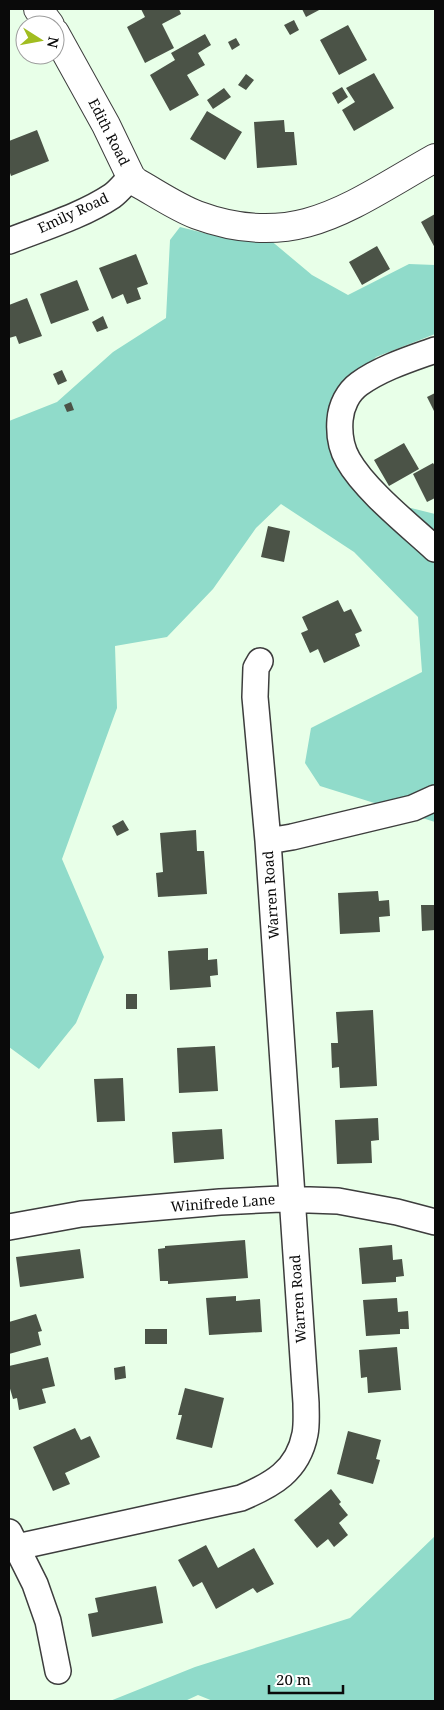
<svg xmlns="http://www.w3.org/2000/svg" width="444" height="1710" viewBox="0 0 444 1710" font-family="'Noto Serif',serif">
<style>
.forest{fill:#90dbca}
.building{fill:#4b5347}
.lines{fill:none;stroke-linecap:round;stroke-linejoin:round}
.minor-casing{stroke:#3d3d3d;stroke-width:28}
.tertiary-casing{stroke:#3d3d3d;stroke-width:30}
.minor{stroke:#fff;stroke-width:25}
.tertiary{stroke:#fff;stroke-width:28}
.labels{text-anchor:middle;stroke-width:5;stroke-linejoin:round;paint-order:stroke}
.street-label{font-size:14px;fill:#0a0a0a;stroke:#fff}
</style>
<rect width="100%" height="100%" fill="#e8ffe8"/>
<path class="forest" d="M180,227L212,235L269,239L312,275L348,295L409,264L435,265V334L376,357L344,391L334,433L386,510L411,508L435,514V822L320,786L305,763L311,728L422,672L418,617L354,552L281,504L256,528L213,589L167,637L115,646L117,708L62,859L104,957L76,1023L39,1069L9,1047V421L57,402L113,352L166,318L170,240Z
M435,1536V1701H213L198,1695L185,1701H110L195,1667L350,1618Z"/>
<path class="building" d="M141,9H179L181,14L162,24L174,48L145,63L127,27L145,17Z
M302,9H321L306,17Z
M294,20L299,30L290,35L284,25Z
M348,25L367,60L339,75L320,40Z
M205,34L211,45L198,53L205,65L187,75L199,95L170,111L150,75L175,60L171,53Z
M236,38L240,45L232,50L228,42Z
M374,73L394,108L354,131L342,110L355,102L346,88Z
M246,74L254,80L246,90L238,85Z
M342,87L348,97L338,104L332,93Z
M224,88L231,97L213,109L207,100Z
M207,111L242,132L225,160L190,139Z
M284,120L285,132H294L297,165L257,168L254,122Z
M37,130L49,161L11,176L9,170V141Z
M435,214V248L421,222Z
M377,246L390,269L362,285L349,262Z
M136,254L148,284L137,288L141,299L127,304L123,294L112,299L99,268Z
M77,280L89,310L51,324L40,294Z
M27,298L42,336L19,344L16,336L9,338V305Z
M103,316L108,328L97,332L92,322Z
M62,370L67,381L58,385L53,374Z
M435,393V413L427,397Z
M71,402L74,410L67,412L64,405Z
M404,443L419,469L389,486L374,460Z
M433,463L435,466V498L427,502L413,474Z
M268,526L290,531L284,562L261,557Z
M338,600L344,612L351,609L362,631L355,634L360,646L324,663L318,649L310,653L301,633L308,630L302,617Z
M123,820L129,830L117,836L112,826Z
M196,830L197,851H204L207,894L158,897L156,873L163,872L160,833Z
M378,891L379,901L389,900L390,916L379,917L380,932L340,934L338,893Z
M421,905H435V930L422,931Z
M208,948V960L217,959L218,975L210,976L211,987L170,990L168,951Z
M126,994H137V1009H126Z
M373,1010L377,1086L340,1088L339,1067L332,1068L331,1043H338L336,1012Z
M215,1046L218,1091L179,1093L177,1048Z
M123,1078L125,1121L97,1122L94,1079Z
M378,1118L379,1140L371,1141L372,1163L337,1164L335,1120Z
M222,1129L224,1159L174,1163L172,1132Z
M245,1240L248,1278L168,1284V1281H160L158,1249L165,1248V1246Z
M392,1245L393,1260L402,1259L404,1276L396,1277V1282L362,1284L359,1248Z
M80,1249L84,1278L20,1287L16,1257Z
M236,1296V1301L260,1299L262,1332L209,1335L206,1298Z
M397,1298L398,1312L408,1311L409,1329H400V1334L366,1336L363,1300Z
M36,1314L42,1331L38,1332L41,1345L9,1354V1322Z
M145,1329H167V1344H145Z
M397,1347L401,1390L368,1393L367,1377L361,1378L359,1350Z
M48,1357L55,1386L42,1389L46,1403L19,1410L17,1398L13,1399L9,1385V1366Z
M125,1366L126,1378L115,1380L114,1368Z
M185,1388L224,1398L212,1448L176,1439L182,1415H178Z
M75,1428L81,1440L90,1436L100,1457L65,1473L70,1484L53,1491L33,1447Z
M348,1431L381,1440L376,1459L380,1460L373,1484L337,1474Z
M331,1489L341,1502L339,1504L348,1515L339,1523L348,1535L334,1547L328,1539L317,1548L294,1520Z
M206,1545L218,1568L254,1548L274,1584L257,1593L253,1588L216,1609L202,1582L193,1587L178,1560Z
M156,1586L163,1623L92,1637L88,1614L98,1612L95,1598Z"/>
<g class="lines">
<defs>
<path id="minor" d="M9,241C42,228 82,216 112,196C119,191 125,183 131,177
M435,350C410,359 381,368 359,384C348,392 341,406 340,420C339,433 341,448 348,460C365,490 409,525 435,549
M268,841L292,837L413,808L435,798
M9,1227L81,1214L220,1202L281,1199L338,1201L397,1212L435,1222
M9,1532L35,1584L48,1621L58,1671
M17,1547L241,1498C272,1485 298,1471 305,1434C307,1424 306,1413 306,1403L268,841L255,697L256,668L260,661"/>
<path id="tertiary" d="M38,9L50,25
M55,33L106,125L131,177L136,182C156,193 176,207 197,215C297,252 351,205 435,158"/>
</defs>
<use href="#minor" class="minor-casing"/>
<use href="#tertiary" class="tertiary-casing"/>
<use href="#minor" class="minor"/>
<use href="#tertiary" class="tertiary"/>
</g>
<g class="labels">
<g class="street-label">
<text transform="translate(109 132) rotate(63)" y="5">Edith Road</text>
<text transform="translate(73 213) rotate(-25)" y="5">Emily Road</text>
<text transform="translate(271 895) rotate(-94)" y="5">Warren Road</text>
<text transform="translate(223 1203) rotate(-4)" y="5">Winifrede Lane</text>
<text transform="translate(298 1299) rotate(-94)" y="5">Warren Road</text>
</g>
</g>
<rect width="444" height="1710" fill="none" stroke="#0a0a0a" stroke-width="20"/>
<g transform="translate(40 40) rotate(101)"><circle r="24" fill="#ffffff" stroke="#9d9d9d"/>
<path d="M0-4L9 19L0 12L-9 19Z" fill="#a1bd20"/>
<text y="-8" font-size="14" font-weight="bold" text-anchor="middle" fill="#0a0a0a">N</text>
</g>
<path d="M269 1685v8h74v-8" fill="none" stroke="#0a0a0a" stroke-width="2.5"/>
<text x="276" y="1685" font-size="15" fill="#0a0a0a" stroke="#ffffff" stroke-width="4" paint-order="stroke">20 m</text>
</svg>
